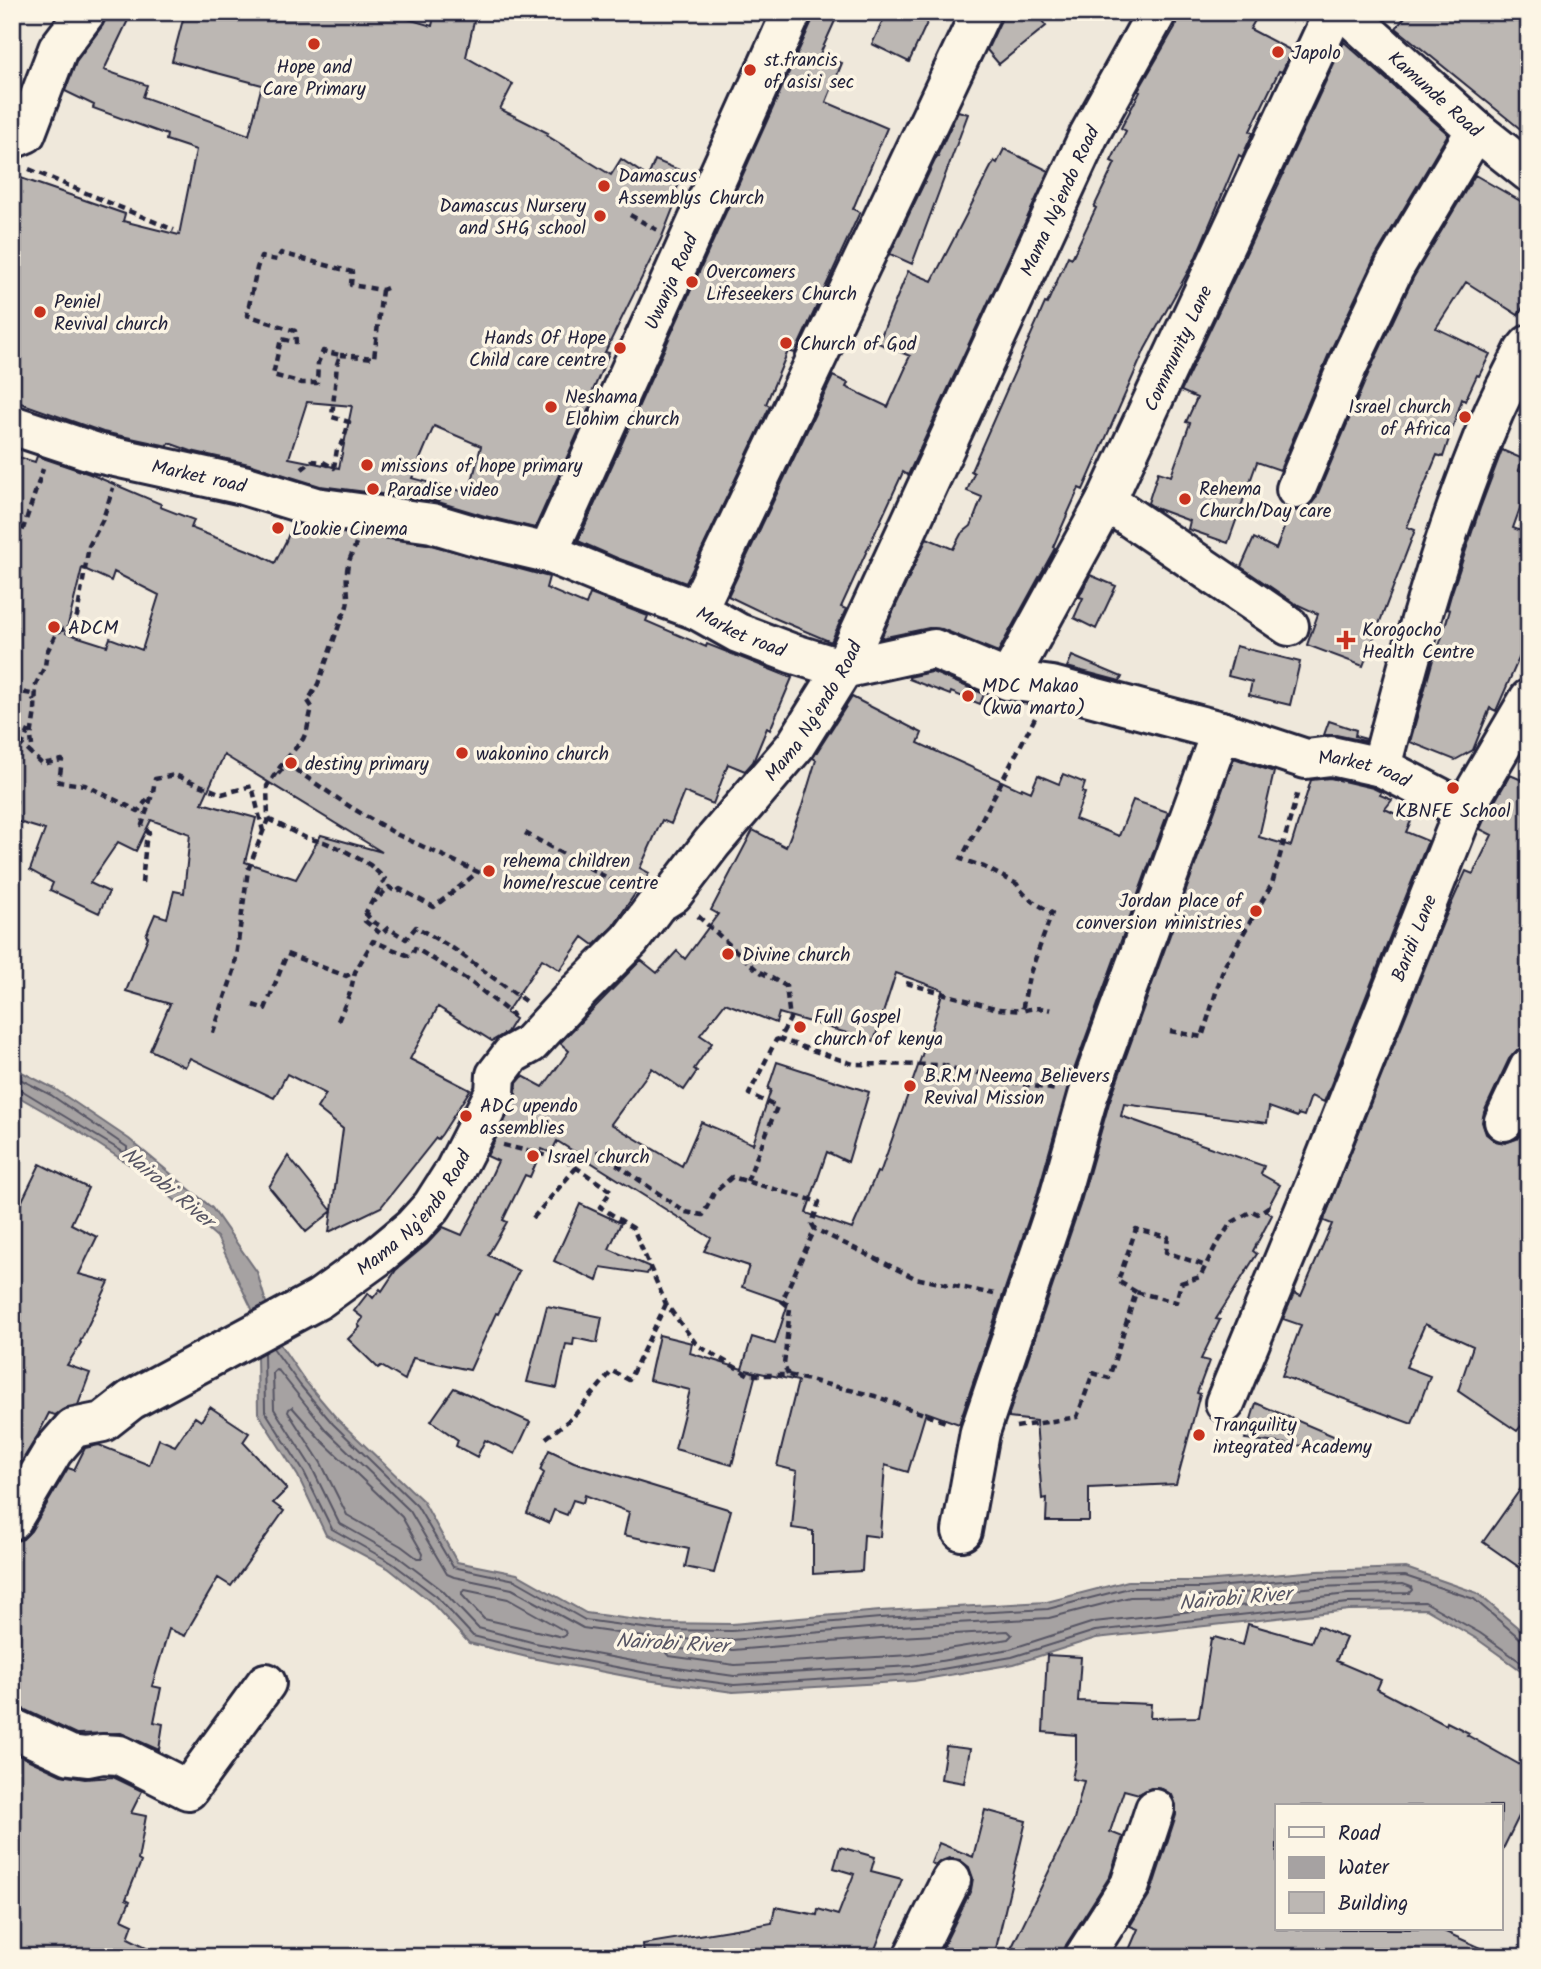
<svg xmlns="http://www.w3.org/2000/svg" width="1541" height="1969" viewBox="0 0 1541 1969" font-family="Kalam,sans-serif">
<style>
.water{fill:#a6a2a2;stroke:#716f79;stroke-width:2}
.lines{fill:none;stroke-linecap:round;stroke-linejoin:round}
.shore{stroke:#575564;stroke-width:2}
.building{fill:#bcb7b3;stroke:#22223b;stroke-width:2;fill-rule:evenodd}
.minor-casing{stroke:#22223b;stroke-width:44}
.path{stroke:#22223b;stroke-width:4.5;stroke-dasharray:7 5;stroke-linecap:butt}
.minor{stroke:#fcf5e5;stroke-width:38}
.poi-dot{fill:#c8321e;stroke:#fcf5e5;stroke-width:2.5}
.labels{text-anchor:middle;stroke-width:7;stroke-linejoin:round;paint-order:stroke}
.poi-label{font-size:19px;fill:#22223b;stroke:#fcf5e5;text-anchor:start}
.street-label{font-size:19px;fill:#22223b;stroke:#fcf5e5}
.water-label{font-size:21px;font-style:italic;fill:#575564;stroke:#fcf5e5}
</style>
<rect width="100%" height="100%" fill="#efe8db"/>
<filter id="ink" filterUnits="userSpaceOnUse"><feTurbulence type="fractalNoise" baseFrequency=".0143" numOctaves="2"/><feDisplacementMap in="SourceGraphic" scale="14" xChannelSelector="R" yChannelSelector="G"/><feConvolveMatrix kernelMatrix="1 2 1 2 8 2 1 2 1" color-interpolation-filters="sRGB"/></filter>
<g filter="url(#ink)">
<path class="water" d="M12,1067L55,1089L129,1139L212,1208L257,1272L277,1340L305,1381L338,1420L423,1501L457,1562L517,1574L586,1613L659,1623L732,1624L880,1611L1047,1602L1128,1581H1204L1317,1571L1406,1568L1477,1593L1529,1637V1676L1477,1639L1426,1609L1349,1610L1096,1638L1014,1664L914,1681L733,1692L646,1680L531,1658L469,1643L431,1602L388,1568L326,1535L298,1476L258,1413L257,1355L253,1311L217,1237L147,1176L75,1129L12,1093Z"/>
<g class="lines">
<path class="shore" d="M12,1075L51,1095L124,1145L127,1147V1151L123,1152L18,1088L12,1087
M273,1348L300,1385L333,1424L417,1506L453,1567L515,1580L585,1620L658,1630L732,1631L880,1618L1048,1609L1129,1588H1204L1317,1578L1405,1576L1474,1599L1522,1640L1529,1642
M264,1353L265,1411L304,1472L332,1529L392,1563L436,1596L473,1636L533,1651L647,1673L734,1685L913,1674L1012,1657L1095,1631L1348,1603L1425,1602L1480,1633L1529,1668
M276,1370L279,1371L326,1430L410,1511L447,1574L454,1577L512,1589L583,1628L658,1639L731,1640L880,1627L1049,1618L1130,1597L1204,1596L1318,1587L1403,1584L1411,1587L1412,1590L1409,1593L1348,1594L1094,1622L1010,1649L912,1666L734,1676L649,1664L535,1643L478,1628L442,1590L397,1556L339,1523L312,1468L274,1409L273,1373Z
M292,1407L320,1439L402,1517L423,1554L422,1558H417L401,1546L347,1515L321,1463L288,1412L289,1409Z
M465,1590L508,1599L565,1631L566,1635L563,1637L484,1619L462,1595V1592Z
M1008,1631L1012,1635L1008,1639L911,1655L735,1665L669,1656L666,1653L669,1649L733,1650L881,1638Z"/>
</g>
<path class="building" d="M107,12H132L104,70L147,85L143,97L249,135L262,85L172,61L185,12H384L432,26L435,12H476L466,57L513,84L500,109L548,133L546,135L611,175L621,159L648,177L655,160L684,172L672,200L676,201L661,239L605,352L609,353L592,393L595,395L535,528L485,516L435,501L320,486L249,464L191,451L169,443L168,446L103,432L12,400V175L125,214L123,221L179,235L196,150L166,140L167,135L93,108L94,105L65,91L77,60L103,25ZM307,402L352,406L339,468L289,458ZM434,426L481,446L469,493L412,478Z
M813,12H839L820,54L842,63L826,102L887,128L853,209L860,212L795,353L788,351L766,404L770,406L686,583L617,558L578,541L812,21Z
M887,12H932L909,62L872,44Z
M1008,12H1035L1046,26L999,64L987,50L1002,18Z
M1179,12H1260L1250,29L1292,51L1282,72L1279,71L1250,131L1253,133L1242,157L1239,155L1195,259L1145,349L1083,490L1079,488L1053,547L1055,548L998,652L942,629L929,628L881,638L927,538L953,549L961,534L971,526L982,497L967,491L974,473L971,471L1045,303L1047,304L1068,256L1072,258L1096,208L1094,207L1115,163L1111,161L1126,131L1121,128L1140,92L1138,91L1175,27Z
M1409,12H1516L1529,22V136L1396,28Z
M1344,42L1448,134L1374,259L1328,356L1280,470L1257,462L1228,543L1188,529L1190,521L1155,508L1148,503L1158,472L1171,476L1190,423L1186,422L1197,398L1181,391L1283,175H1282Z
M958,111L968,114L912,264L890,254L937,156L940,157L937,156Z
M1004,149L1049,171L908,475L903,472L841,607L846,609L831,642L772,617L728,596L833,376L848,383L846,387L888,407L906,367L905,366L910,356L878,343L908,271L932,281L994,161L997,163Z
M1475,175L1529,206V298L1518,315L1466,282L1436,328L1490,354L1479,376L1477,375L1465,401L1462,399L1443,457L1437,455L1407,527L1415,530L1363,666L1307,645L1318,614L1294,603L1241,567L1254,538L1276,549L1291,510L1299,511L1309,507L1316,498L1368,374L1413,278Z
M1502,450L1523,459L1519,470L1529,473V483L1513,528L1529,534V619L1522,637L1527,640L1496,711L1490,708L1473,750L1455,760L1410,742L1434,656H1436L1450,610L1447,609L1451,595L1480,508Z
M12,455L35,462L37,456L90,474L161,504L160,507L194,520L191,528L258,554L275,563L286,541L293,523L312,529L427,544L549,577L546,588L586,605L590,594L648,616L646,621L706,647L707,644L792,678L770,730L767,728L753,762L745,771L728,764L713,804L684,792L671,824L662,820L640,868L649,873L641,889L637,891L613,926L594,945L583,937L560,970L542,959L506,1013L515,1019L507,1032L492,1041L438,1007L410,1059L470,1090L442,1134L438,1139L436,1138L381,1207L329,1232L343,1129L317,1108L326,1094L287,1074L274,1098L190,1058L185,1067L150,1050L170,1004L126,991L148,937L146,935L155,914L167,918L174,891L184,893L190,834L151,820L136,851L118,842L90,883L109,892L99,913L50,890L53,883L30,870L45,830L12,820L17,801L12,800ZM82,568L111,581L114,572L159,595L142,650L110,638L107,646L66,633ZM224,755L382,852L321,835L296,879L245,862L256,818L202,803Z
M1090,575L1116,586L1096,629L1074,618L1083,598L1079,597Z
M1236,646L1300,662L1290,705L1249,695L1252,682L1228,676Z
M1072,656L1122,677L1120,681L1067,667Z
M932,672L984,694L980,704L951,692L950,695L909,679V677Z
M852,697L922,733L918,743L1021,790L1022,788L1031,792L1038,775L1059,784L1063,774L1085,783L1082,792L1085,793L1075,819L1119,836L1133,800L1168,812L1067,1089L1038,1192L959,1424L926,1412L908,1472L885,1465L880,1537L864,1535L862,1571L813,1574V1531L792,1528L797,1471L777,1466L798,1381L746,1370L756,1373L732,1465L675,1449L690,1390L649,1380L659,1335L692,1343L690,1353L742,1369L752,1337L775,1344L788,1303L742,1287L749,1266L704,1251L711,1238L557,1141L551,1153L542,1149L530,1177L525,1175L503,1220L507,1222L488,1255L519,1271L498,1314L496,1313L470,1370L413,1358L405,1380L381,1366L378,1368L348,1339L360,1327L358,1325L363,1318L354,1311L368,1293L373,1298L380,1289L382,1291L396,1270L427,1244L443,1227L462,1235L478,1205L498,1161L487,1156L514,1102L517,1083L523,1076L543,1087L569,1051L560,1043L641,960L657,973L677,951L685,959L718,914L711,910L753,830L786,847L802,806L816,760L813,758ZM896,973L943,990L933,1024L880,1173L877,1172L852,1229L806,1213L827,1152L848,1162L869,1092L777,1062L768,1089L771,1090L753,1144L701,1122L682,1166L611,1124L652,1068L684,1090L697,1071L694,1069L712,1043L700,1035L725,1003L776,1023L779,1013L874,1041Z
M1329,721L1356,730L1355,736L1366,739L1365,741L1336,735H1324Z
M1234,758L1274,772L1259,837L1291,846L1311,780L1330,778L1373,788L1381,792L1380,795L1392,800L1385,809L1411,821L1406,832L1428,841L1324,1102L1311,1096L1304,1116L1298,1114L1297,1117L1269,1107L1267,1123L1124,1104L1121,1116L1264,1166L1261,1174L1280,1185L1266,1211L1272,1215L1253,1251L1257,1254L1216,1319L1220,1320L1201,1359L1209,1361L1197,1393L1200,1394L1176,1484L1089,1488V1521H1046L1047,1498L1042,1499L1036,1421L1009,1418V1414L1080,1205L1109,1103Z
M1510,775L1529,783V1046L1517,1050L1509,1059L1484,1112L1482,1122L1486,1134L1495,1141L1505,1143L1517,1139L1524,1130L1529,1120V1417L1517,1431L1458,1391L1473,1346L1425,1324L1406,1367L1430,1376L1412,1424L1282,1376L1301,1325L1283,1319L1294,1293L1301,1296L1332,1224L1324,1221L1325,1217L1444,920L1466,871L1473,874L1492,835L1480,829L1484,820Z
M288,1156L332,1211L306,1232L269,1187Z
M40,1164L88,1188L71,1224L97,1237L79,1274L109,1282L80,1342L81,1343L67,1365L90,1373L78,1405L68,1407L55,1415L49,1413L38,1435L12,1477V1199L21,1203Z
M580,1204L621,1223L609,1249L650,1267L647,1274L601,1267L597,1281L554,1261Z
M547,1306L602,1317L597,1343L574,1338L573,1345L566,1344L557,1388L527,1382Z
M454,1388L530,1422L515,1454L485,1440L477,1457L456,1446L458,1440L431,1421Z
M1256,1403L1357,1446L1355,1452L1245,1439Z
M210,1407L249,1433L243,1442L287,1489L273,1503L284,1511L231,1586L218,1578L191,1624L185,1636L169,1629L152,1686L161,1688L154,1722L163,1724L159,1750L121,1733L76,1734L21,1708L12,1706V1542L23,1539L31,1531L68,1468L74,1470L85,1448L99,1445L149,1465L159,1439L175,1446L195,1417L201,1421Z
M549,1450L574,1462L731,1510L714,1573L685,1567L689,1549L624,1535L629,1512L585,1495L583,1503L573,1500L567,1515L554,1510L549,1523L527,1513L544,1473L540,1470Z
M1529,1477V1574L1483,1542Z
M1248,1624L1311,1642L1318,1626L1346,1638L1336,1661L1381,1680L1377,1689L1446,1725L1447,1722L1469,1733L1467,1735L1529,1770V1806H1524L1501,1853V1806H1277V1929H1439L1501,1957H1126L1138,1929L1130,1926L1151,1892L1176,1815V1805L1172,1795L1162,1789L1151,1788L1139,1794L1124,1790L1110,1832L1123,1837L1110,1876L1066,1945L1062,1957H1007L1074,1820L1084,1781L1072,1779L1076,1760V1735L1043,1732L1047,1655L1081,1657L1078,1701L1151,1704L1150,1718L1199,1717L1211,1638L1213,1639L1214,1637L1243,1645Z
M946,1746L970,1749L964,1783L941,1779Z
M12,1752L61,1775L85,1779L113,1777L142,1791L131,1813L146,1816L138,1860L141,1862L126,1899L130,1901L122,1919L133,1924L128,1938L166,1957H12Z
M985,1810L1026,1821L994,1957H938L971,1890L973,1878L969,1867L960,1860L949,1858L939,1862L936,1865L931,1863L939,1843L973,1857Z
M840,1847L875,1857L871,1871L902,1879L872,1957H644L643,1944L772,1923L775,1907L817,1915L818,1909L838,1915L854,1874L834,1868Z"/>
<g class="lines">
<defs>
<g id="minor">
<path id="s1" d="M1345,12L1476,130L1529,172"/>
<path d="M12,139L26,133L58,49L86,12"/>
<path id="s2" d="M12,425L97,453L243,485L315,507L432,523L479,537L548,553L609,578L697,610L738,633L791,653L843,669L934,649L1008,680L1052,686L1221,731L1306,759L1331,756L1381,767L1464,810"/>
<path d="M1296,489L1348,365L1394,268L1476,130"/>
<path d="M1106,501L1289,626"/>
<path id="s3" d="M548,553L792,12"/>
<path d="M697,610L981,12"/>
<path id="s4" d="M1008,680L1106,501L1329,22L1337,12"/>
<path d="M1381,767C1412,648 1444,528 1493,414C1502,393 1514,372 1524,351L1529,345"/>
<path d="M1504,1121L1529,1068"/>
<path id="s5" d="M1225,1403L1315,1185L1464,810L1529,699"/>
<path id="s6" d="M12,1520L53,1451L73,1428L103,1422L131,1400L319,1299L377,1257L413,1227L432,1206L455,1170L495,1092L496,1075L512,1054L530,1044L579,991L630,940L657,904L673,894L712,843L795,746L843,669L1089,135L1157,12"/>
<path d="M962,1531L980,1432L1059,1198L1088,1096L1221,731"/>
<path d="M12,1728L70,1755L87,1757L102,1754L119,1755L188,1790L266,1683"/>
<path d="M913,1957L951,1880"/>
<path d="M1084,1957L1130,1885L1155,1809"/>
</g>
</defs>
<use href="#minor" class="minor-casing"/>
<path class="path" d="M29,169L174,230
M630,215L657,230
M340,355L374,358L382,290
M302,469L312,461L323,462L334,468L337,449L343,442L349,422L332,417L337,364L340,355L323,351L318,363L317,383H302L273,375L281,339L296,342L295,331L247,315L257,268L261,257L277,260L281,253L352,272L351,285L382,290L387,288
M12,552L21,535L43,469
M12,690L31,694L34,701
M1035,718L961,859L984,867L1017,884C1024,898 1039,905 1052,913L1029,976L1022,1011C1031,1008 1041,1007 1051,1010
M29,730L22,745L42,764L62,760L59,782L85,785L138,811L150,796
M32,746L31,737L35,711L36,684L45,666L47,652L57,632L71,626L77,616L89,546L103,519L113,488
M278,774L287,764L352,808L398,835L478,872L434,907L400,889L396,892L389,887L374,902
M268,819L306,838L324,842L347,852L370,865L385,879L366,912L365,921L381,934L388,928L406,939L416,927L454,949L525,1001
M525,833L628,889
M142,883L146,841L149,833L142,825L153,792L155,779L175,775L222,794L252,786L263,831
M368,912L367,915L373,922L383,927
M698,916L757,970L786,986L790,1019L779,1039L853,1064L943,1065L958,1070L985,1074L1011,1082L1056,1090
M906,983L998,1009L1022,1011
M253,1005L265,1009L287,954L346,976L355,972
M338,1021L350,993L355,972L373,941L409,956L413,953L415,948L472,983L514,1016
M1170,1031L1202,1037L1224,967L1272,884L1298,791
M213,1033L234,971L248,870L268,819L267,786L280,767L303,739L307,730L312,707L308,701L318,684L342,617C353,600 345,589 347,572C347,563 353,552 356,544
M503,1145L565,1160L599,1152L685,1212L703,1215L714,1193L732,1177L819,1202L812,1224L815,1229L915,1278L994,1294
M565,1160L611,1191L600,1207L633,1228L666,1304L697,1345L749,1375H788L875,1396L948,1423
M747,1181L777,1107L749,1094L776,1040L779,1039
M533,1218L576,1168
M1136,1292L1118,1281L1136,1229L1168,1237L1166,1252L1206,1266
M788,1375L784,1365L790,1308L782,1301L815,1229
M1016,1427L1077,1417L1093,1373L1109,1378L1136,1292L1176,1302L1181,1283L1200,1277L1215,1247L1231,1223L1252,1211L1258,1214L1268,1207H1270
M546,1438L573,1417L612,1371L629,1380L666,1304"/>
<use href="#minor" class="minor"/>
</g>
</g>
<g class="poi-dot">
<circle cx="314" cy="44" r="7"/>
<circle cx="1278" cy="52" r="7"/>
<circle cx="750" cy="70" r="7"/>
<circle cx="604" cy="186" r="7"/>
<circle cx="600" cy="216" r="7"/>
<circle cx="692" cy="282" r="7"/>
<circle cx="40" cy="312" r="7"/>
<circle cx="786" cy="343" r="7"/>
<circle cx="620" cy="348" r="7"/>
<circle cx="551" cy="407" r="7"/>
<circle cx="1465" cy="417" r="7"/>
<circle cx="367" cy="465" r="7"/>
<circle cx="373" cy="489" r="7"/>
<circle cx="1185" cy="499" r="7"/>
<circle cx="278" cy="528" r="7"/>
<circle cx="54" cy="627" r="7"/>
<path d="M1342.5 629.5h7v7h7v7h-7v7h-7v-7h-7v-7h7z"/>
<circle cx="968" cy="696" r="7"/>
<circle cx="462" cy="753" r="7"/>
<circle cx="291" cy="763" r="7"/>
<circle cx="1453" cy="788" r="7"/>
<circle cx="489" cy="871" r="7"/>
<circle cx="1256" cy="911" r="7"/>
<circle cx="728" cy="954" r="7"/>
<circle cx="800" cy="1027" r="7"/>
<circle cx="910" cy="1086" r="7"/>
<circle cx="466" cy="1116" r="7"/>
<circle cx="533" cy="1156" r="7"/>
<circle cx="1199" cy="1435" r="7"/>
</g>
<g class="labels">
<g class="poi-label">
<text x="1292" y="59">Japolo</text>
<text x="764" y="66">st.francis<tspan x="764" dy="22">of asisi sec</tspan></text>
<text x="314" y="73" text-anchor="middle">Hope and<tspan x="314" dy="22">Care Primary</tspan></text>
<text x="618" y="182">Damascus<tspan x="618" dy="22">Assemblys Church</tspan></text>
<text x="586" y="212" text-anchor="end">Damascus Nursery<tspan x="586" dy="22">and SHG school</tspan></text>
<text x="706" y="278">Overcomers<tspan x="706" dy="22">Lifeseekers Church</tspan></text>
<text x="54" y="308">Peniel<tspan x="54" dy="22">Revival church</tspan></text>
<text x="606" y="344" text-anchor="end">Hands Of Hope<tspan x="606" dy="22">Child care centre</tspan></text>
<text x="800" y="350">Church of God</text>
<text x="565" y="403">Neshama<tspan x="565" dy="22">Elohim church</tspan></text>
<text x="1451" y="413" text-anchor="end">Israel church<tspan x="1451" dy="22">of Africa</tspan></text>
<text x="381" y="472">missions of hope primary</text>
<text x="1199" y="495">Rehema<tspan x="1199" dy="22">Church/Day care</tspan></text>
<text x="387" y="496">Paradise video</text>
<text x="292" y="535">Lookie Cinema</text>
<text x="68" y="634">ADCM</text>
<text x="1362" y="636">Korogocho<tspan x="1362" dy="22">Health Centre</tspan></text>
<text x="982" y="692">MDC Makao<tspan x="982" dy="22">(kwa marto)</tspan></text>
<text x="476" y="760">wakonino church</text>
<text x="305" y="770">destiny primary</text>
<text x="1453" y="817" text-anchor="middle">KBNFE School</text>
<text x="503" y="867">rehema children<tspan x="503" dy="22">home/rescue centre</tspan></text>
<text x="1242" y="907" text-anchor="end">Jordan place of<tspan x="1242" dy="22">conversion ministries</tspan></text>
<text x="742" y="961">Divine church</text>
<text x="814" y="1023">Full Gospel<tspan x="814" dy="22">church of kenya</tspan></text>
<text x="924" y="1082">B.R.M Neema Believers<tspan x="924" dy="22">Revival Mission</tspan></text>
<text x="480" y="1112">ADC upendo<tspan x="480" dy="22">assemblies</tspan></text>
<text x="547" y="1163">Israel church</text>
<text x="1213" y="1431">Tranquility<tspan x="1213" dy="22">integrated Academy</tspan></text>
</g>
<g class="street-label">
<text dy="7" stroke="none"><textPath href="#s1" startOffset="122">Kamunde Road</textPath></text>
<text dy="7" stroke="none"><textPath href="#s6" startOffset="1738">Mama Ng'endo Road</textPath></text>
<text dy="7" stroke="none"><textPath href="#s3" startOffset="298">Uwanja Road</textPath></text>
<text dy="7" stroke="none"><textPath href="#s4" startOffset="373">Community Lane</textPath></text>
<text dy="7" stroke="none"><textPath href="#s2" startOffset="194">Market road</textPath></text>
<text dy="7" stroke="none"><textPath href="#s2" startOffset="761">Market road</textPath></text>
<text dy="7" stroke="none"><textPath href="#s6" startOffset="1171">Mama Ng'endo Road</textPath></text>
<text dy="7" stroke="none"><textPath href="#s2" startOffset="1412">Market road</textPath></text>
<text dy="7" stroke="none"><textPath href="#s5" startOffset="502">Baridi Lane</textPath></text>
<text dy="7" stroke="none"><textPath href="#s6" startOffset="520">Mama Ng'endo Road</textPath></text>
</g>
<g class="water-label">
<text transform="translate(168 1187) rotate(40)" y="7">Nairobi River</text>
<text transform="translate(1235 1598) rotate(-5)" y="7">Nairobi River</text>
<text transform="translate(672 1643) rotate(3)" y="7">Nairobi River</text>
</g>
</g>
<rect width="1541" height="1969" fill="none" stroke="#fcf5e5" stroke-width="42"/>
<rect x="21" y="21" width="1499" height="1927" fill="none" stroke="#22223b" stroke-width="2.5" filter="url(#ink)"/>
<rect x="1275" y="1804" width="228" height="126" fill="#fcf5e5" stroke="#a5a1a1" stroke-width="2"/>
<rect x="1289" y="1827" width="35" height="10" fill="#fcf5e5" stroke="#a5a1a1" stroke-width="2"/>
<text x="1338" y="1840" font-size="21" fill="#22223b">Road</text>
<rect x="1289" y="1857" width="35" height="21" fill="#a6a2a2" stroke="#a5a1a1" stroke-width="2"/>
<text x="1338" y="1874" font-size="21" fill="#22223b">Water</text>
<rect x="1289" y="1892" width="35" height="21" fill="#bcb7b3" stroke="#a5a1a1" stroke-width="2"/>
<text x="1338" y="1910" font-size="21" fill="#22223b">Building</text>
</svg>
